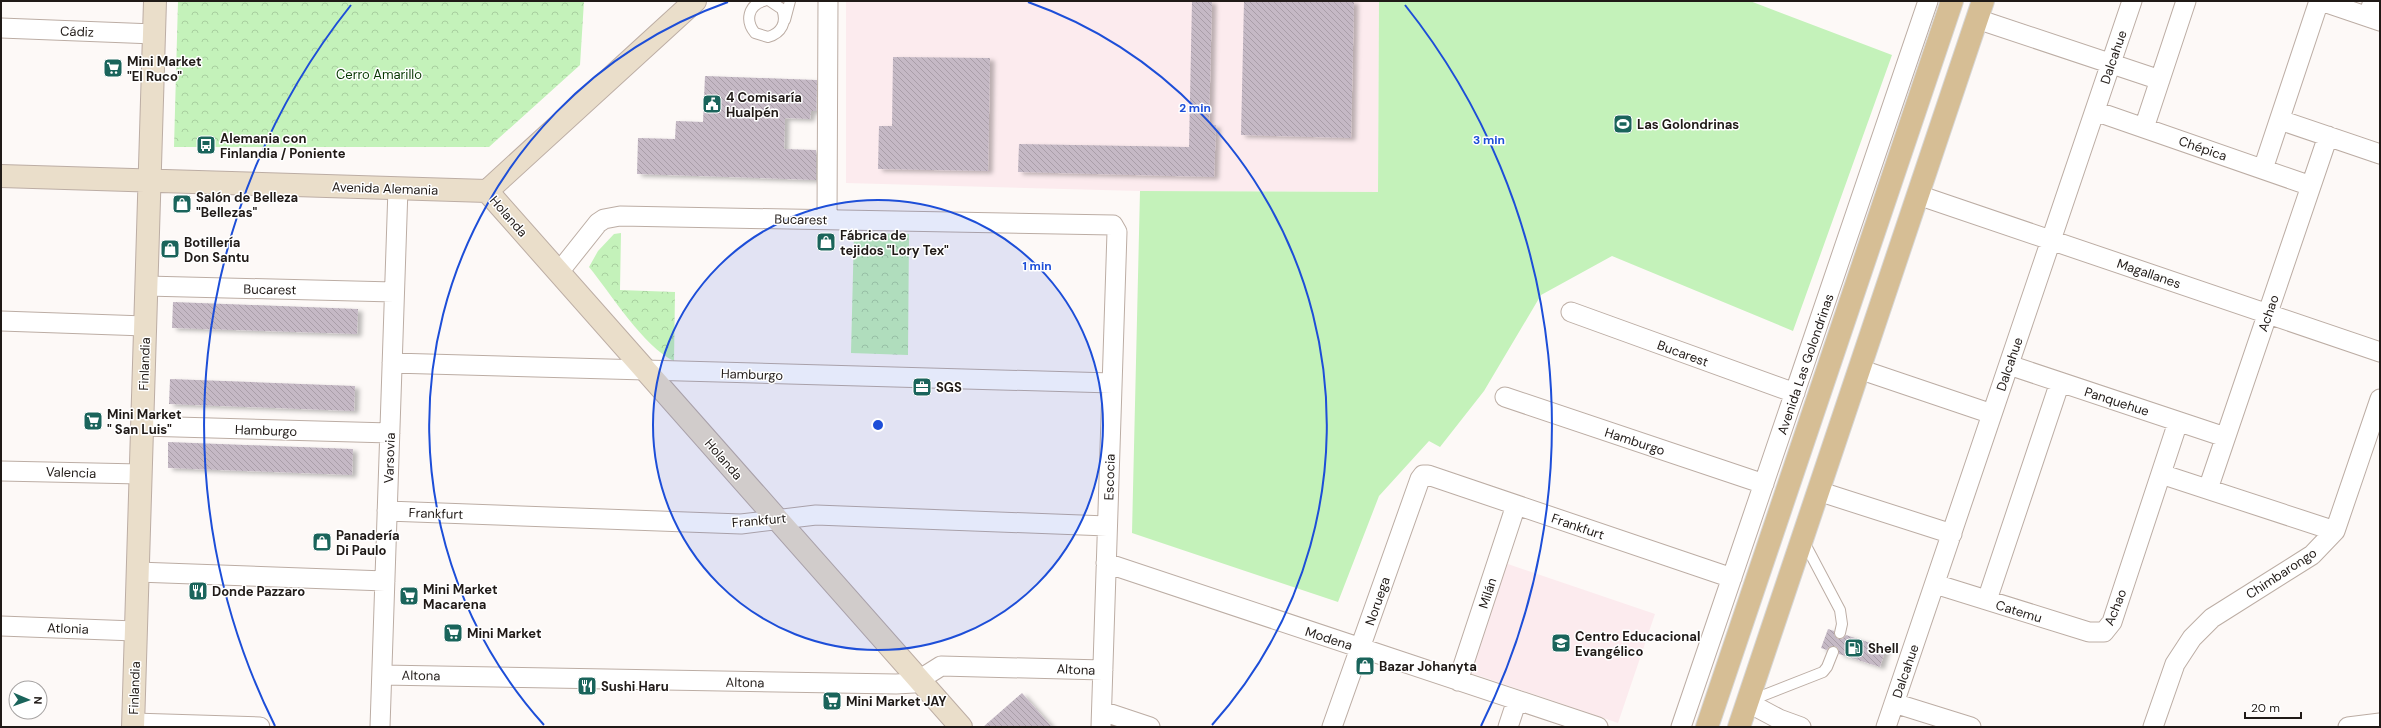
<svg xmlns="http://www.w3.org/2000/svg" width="2381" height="728" viewBox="0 0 2381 728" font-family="'DM Sans',sans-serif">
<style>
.education{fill:#fcebee}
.park{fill:url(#park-crowns)}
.pitch{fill:#c4f2ba}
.building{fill:url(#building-back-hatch);filter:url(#shadow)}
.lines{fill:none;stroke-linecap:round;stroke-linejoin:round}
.lane-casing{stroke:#bcada4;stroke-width:12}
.street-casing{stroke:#bcada4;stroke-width:21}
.secondary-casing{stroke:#bcada4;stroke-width:24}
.primary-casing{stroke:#d7d6d5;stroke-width:24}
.lane{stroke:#fff;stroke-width:10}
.street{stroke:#fff;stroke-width:19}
.secondary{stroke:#eadeca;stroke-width:22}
.primary{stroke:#d6be95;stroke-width:22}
.ring{fill:none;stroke:#1d4ed8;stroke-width:2}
.labels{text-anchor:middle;stroke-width:3;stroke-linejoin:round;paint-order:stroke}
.street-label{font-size:13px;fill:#201a17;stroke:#fff}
.poi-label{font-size:13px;font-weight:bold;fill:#201a17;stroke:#fff;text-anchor:start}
.park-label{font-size:13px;fill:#063700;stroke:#fff}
.centre{fill:#1d4ed8;stroke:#fff;stroke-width:2}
.ring-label{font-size:12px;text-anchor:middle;font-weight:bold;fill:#1d4ed8;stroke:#fff;stroke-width:3;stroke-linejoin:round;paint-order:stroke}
</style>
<defs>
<pattern id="park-crowns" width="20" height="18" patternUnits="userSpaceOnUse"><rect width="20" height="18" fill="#c4f2ba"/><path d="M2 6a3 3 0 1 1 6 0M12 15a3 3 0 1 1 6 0" fill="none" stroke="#a8cf9f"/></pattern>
<pattern id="building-back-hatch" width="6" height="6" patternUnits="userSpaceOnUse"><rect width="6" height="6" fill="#c5b9c5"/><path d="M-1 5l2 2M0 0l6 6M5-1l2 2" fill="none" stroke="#a99ea8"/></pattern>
<filter id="shadow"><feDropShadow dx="4.5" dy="2.5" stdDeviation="2" flood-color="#0004"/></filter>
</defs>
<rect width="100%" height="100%" fill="#fdf9f7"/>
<path class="education" d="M846,1H1379L1378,192L1140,191L846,183Z
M1505,563L1655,614L1618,723L1468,672Z"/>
<path class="park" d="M178,1H584L580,65L489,147H174Z
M621,233L620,290L675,292L674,361C644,347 611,294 589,267L598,251L614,234Z
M854,233L909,234L908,355L851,353Z"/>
<path class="pitch" d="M1379,1H1750L1892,55L1793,331L1612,256L1541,295L1484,391L1440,447L1429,441L1379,496L1338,602L1132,533L1140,191L1378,192Z"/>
<path class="building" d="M1192,1H1212L1209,125H1216L1214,177L1018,172L1019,144L1189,147Z
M1244,1H1354L1351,138L1241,135Z
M893,57L990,58L988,171L878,169L879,126H892Z
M705,76L817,80L816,111H811L810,119L785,118L784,149L816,150V180L637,174L638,138L675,139L676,121L703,122Z
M173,302L358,309L357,334L172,328Z
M170,379L355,386L354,411L169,404Z
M168,442L353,449L352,475L168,468Z
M1828,629L1834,631V635L1838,639H1842L1846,635L1886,648L1880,667L1839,654L1838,648L1835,646L1829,647L1827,650L1821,648Z
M1022,693L1052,727H983Z"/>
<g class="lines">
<defs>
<path id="lane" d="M764,1C748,5 745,21 755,33L768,37C782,33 787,22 782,9L770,1
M785,20L790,1
M1803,540L1840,610L1842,624L1840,633
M1749,701L1823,672L1827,667L1833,652"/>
<path id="street" d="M2321,1L2380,21
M2368,17L2373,1
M1977,19L2160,80
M1,28L154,34
M2095,111L2311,186
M2280,120L2380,154
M2144,128L2186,1
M2263,169L2319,1
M1918,195L2380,352
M827,219L828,1
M559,272L598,223L604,219L620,216L1113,225L1117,232L1101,727
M146,286L394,292
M1571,312L1795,393
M1,321L145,326
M392,363L1112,383
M2009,365L2225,437
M1859,369L1992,414
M1505,397L1764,484
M142,426L390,433
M1,471L140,474
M2161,474L2335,531
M2208,489L2328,136
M1818,491L1952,534
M387,511L741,524L816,515L1107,526
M1106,563L1598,727
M137,572L385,581
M1935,584L2089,632H2104L2112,622L2178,422
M1987,600L2060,382
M1,626L135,631
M382,675L896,684L914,683L941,666L1103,670
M1458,681L1516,505
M1747,702L1779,719L1801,727
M1894,703L1971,727
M1102,711L1150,727
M133,723L260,727
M380,727L398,188
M1332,727L1420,479L1423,475H1428L1732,578
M1508,727L1517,700
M1681,727L1928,1
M1886,727L2132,1
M2153,727L2175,664L2192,638L2212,618L2312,555L2335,531L2380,399
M2348,727L2380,723"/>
<path id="secondary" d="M1,176L487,191L695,1
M487,191L961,727
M133,727L155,1"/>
<path id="primary" d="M1707,727L1952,1
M1739,727L1983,1"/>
</defs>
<use href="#lane" class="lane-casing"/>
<use href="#street" class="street-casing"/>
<use href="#secondary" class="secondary-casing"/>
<use href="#primary" class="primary-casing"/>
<use href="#lane" class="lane"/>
<use href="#street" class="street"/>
<use href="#secondary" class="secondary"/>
<use href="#primary" class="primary"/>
</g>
<circle cx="878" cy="425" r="225" fill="#1d4ed8" fill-opacity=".12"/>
<g class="ring">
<circle cx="878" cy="425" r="225"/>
<path d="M544 725A449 449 0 0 1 728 2M1028 2A449 449 0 0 1 1212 725"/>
<path d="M275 726A674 674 0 0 1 351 5M1405 5A674 674 0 0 1 1481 726"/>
</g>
<defs>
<symbol id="supermarket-square" viewBox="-11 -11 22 22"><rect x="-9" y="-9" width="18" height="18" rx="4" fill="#1a645b" stroke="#fff"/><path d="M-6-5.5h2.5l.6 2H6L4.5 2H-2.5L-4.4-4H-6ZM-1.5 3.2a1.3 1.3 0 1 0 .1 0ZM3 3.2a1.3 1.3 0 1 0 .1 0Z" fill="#fff"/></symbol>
<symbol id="civic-square" viewBox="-11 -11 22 22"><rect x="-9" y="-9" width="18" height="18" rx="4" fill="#1a645b" stroke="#fff"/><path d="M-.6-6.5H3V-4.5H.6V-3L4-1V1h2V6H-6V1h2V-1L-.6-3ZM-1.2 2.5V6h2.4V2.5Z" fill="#fff"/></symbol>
<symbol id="stadium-square" viewBox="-11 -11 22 22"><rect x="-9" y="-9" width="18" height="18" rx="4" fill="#1a645b" stroke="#fff"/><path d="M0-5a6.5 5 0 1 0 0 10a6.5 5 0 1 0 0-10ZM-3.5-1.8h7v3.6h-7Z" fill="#fff"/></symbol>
<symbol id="bus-square" viewBox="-11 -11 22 22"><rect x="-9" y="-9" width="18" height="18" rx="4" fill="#1a645b" stroke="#fff"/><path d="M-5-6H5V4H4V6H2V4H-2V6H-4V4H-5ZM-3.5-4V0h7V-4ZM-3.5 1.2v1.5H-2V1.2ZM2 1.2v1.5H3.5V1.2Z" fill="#fff"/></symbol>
<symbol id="shop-square" viewBox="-11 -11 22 22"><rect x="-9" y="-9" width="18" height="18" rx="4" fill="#1a645b" stroke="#fff"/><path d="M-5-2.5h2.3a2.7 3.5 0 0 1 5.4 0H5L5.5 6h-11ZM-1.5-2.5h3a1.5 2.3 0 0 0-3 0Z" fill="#fff"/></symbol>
<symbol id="office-square" viewBox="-11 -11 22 22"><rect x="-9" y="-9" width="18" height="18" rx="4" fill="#1a645b" stroke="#fff"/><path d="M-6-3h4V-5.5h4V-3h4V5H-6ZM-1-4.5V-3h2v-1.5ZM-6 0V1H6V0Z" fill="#fff"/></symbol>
<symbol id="restaurant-square" viewBox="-11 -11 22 22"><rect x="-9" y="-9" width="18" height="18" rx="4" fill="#1a645b" stroke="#fff"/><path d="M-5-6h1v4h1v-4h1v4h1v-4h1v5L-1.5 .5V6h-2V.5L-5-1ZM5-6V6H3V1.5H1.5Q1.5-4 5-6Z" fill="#fff"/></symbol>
<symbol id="school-square" viewBox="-11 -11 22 22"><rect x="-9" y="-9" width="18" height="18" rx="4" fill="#1a645b" stroke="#fff"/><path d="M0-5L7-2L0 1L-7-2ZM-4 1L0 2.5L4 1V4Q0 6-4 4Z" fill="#fff"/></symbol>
<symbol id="fuel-square" viewBox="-11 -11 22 22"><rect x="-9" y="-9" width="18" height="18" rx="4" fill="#1a645b" stroke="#fff"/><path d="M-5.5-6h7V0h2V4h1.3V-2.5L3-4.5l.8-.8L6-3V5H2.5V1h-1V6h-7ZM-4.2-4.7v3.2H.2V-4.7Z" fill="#fff"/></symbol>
</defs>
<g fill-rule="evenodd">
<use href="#supermarket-square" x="102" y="57" width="22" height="22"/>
<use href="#civic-square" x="701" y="93" width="22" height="22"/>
<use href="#stadium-square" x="1612" y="113" width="22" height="22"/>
<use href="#bus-square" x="195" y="134" width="22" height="22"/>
<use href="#shop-square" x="171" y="193" width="22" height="22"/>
<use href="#shop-square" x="815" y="231" width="22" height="22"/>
<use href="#shop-square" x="159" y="238" width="22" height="22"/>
<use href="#office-square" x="911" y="376" width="22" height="22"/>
<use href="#supermarket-square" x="82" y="410" width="22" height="22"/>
<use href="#shop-square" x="311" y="531" width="22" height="22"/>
<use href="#restaurant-square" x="187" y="580" width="22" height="22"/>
<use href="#supermarket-square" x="398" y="585" width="22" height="22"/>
<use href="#supermarket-square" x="442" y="622" width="22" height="22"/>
<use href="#school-square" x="1550" y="632" width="22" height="22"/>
<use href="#fuel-square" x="1843" y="637" width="22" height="22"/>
<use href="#shop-square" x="1354" y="655" width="22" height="22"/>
<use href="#restaurant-square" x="576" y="675" width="22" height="22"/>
<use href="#supermarket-square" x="821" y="690" width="22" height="22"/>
</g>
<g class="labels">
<g class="street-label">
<text transform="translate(77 31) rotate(2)" y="5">Cádiz</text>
<text transform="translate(2113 57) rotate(-71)" y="5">Dalcahue</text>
<text transform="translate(2203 148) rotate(19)" y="5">Chépica</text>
<text transform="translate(385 188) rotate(2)" y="5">Avenida Alemania</text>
<text transform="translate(509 216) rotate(49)" y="5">Holanda</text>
<text transform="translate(801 219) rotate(1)" y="5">Bucarest</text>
<text transform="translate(2149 273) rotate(19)" y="5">Magallanes</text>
<text transform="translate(270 289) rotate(1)" y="5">Bucarest</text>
<text transform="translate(2268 313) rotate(-71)" y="5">Achao</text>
<text transform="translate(1683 353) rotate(20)" y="5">Bucarest</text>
<text transform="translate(144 364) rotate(-88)" y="5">Finlandia</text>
<text transform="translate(1805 364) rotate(-71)" y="5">Avenida Las Golondrinas</text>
<text transform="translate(2009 364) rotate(-71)" y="5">Dalcahue</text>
<text transform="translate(752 374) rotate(2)" y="5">Hamburgo</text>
<text transform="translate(2117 401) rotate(18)" y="5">Panquehue</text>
<text transform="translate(266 430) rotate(2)" y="5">Hamburgo</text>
<text transform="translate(1635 441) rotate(18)" y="5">Hamburgo</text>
<text transform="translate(389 458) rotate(-88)" y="5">Varsovia</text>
<text transform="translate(724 459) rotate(49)" y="5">Holanda</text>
<text transform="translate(71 472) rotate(2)" y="5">Valencia</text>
<text transform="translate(1109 477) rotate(-88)" y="5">Escocia</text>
<text transform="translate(436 513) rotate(2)" y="5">Frankfurt</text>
<text transform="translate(759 520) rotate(-5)" y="5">Frankfurt</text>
<text transform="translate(1578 526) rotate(19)" y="5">Frankfurt</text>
<text transform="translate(2281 573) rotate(-33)" y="5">Chimbarongo</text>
<text transform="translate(1487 593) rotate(-72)" y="5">Milán</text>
<text transform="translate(1377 601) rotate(-71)" y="5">Noruega</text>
<text transform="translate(2115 607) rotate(-68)" y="5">Achao</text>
<text transform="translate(2019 611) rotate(17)" y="5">Catemu</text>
<text transform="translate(68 628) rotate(2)" y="5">Atlonia</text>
<text transform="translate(1329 638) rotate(18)" y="5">Modena</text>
<text transform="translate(1076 669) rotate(2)" y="5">Altona</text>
<text transform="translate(1905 671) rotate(-71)" y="5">Dalcahue</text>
<text transform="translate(421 675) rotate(1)" y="5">Altona</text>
<text transform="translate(745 682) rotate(1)" y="5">Altona</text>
<text transform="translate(134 688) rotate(-88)" y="5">Finlandia</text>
</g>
<g class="poi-label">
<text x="127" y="66">Mini Market<tspan x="127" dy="15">"El Ruco"</tspan></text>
<text x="726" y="102">4 Comisaría<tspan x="726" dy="15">Hualpén</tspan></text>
<text x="1637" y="129">Las Golondrinas</text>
<text x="220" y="143">Alemania con<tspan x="220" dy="15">Finlandia / Poniente</tspan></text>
<text x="196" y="202">Salón de Belleza<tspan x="196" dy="15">"Bellezas"</tspan></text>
<text x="840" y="240">Fábrica de<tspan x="840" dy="15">tejidos "Lory Tex"</tspan></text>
<text x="184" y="247">Botillería<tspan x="184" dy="15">Don Santu</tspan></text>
<text x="936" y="392">SGS</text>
<text x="107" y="419">Mini Market<tspan x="107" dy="15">" San Luis"</tspan></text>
<text x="336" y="540">Panadería<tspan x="336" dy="15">Di Paulo</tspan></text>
<text x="423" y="594">Mini Market<tspan x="423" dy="15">Macarena</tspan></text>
<text x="212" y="596">Donde Pazzaro</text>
<text x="467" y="638">Mini Market</text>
<text x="1575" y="641">Centro Educacional<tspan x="1575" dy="15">Evangélico</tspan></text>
<text x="1868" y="653">Shell</text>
<text x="1379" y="671">Bazar Johanyta</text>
<text x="601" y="691">Sushi Haru</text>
<text x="846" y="706">Mini Market JAY</text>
</g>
<g class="park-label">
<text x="379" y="79">Cerro Amarillo</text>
</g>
</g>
<circle cx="878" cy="425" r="6" class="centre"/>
<g class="ring-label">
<text x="1195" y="112">2 min</text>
<text x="1489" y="144">3 min</text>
<text x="1037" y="270">1 min</text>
</g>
<rect width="2381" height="728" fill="none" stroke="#201a17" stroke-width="4"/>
<g transform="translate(28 700) rotate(92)"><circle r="19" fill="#ffffff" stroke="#a6a3a2"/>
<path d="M0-3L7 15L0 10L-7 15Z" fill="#1a645b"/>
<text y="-6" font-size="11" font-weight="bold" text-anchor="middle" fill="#201a17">N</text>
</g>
<path d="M2245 712v6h56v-6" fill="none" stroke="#201a17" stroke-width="2"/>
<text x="2251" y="712" font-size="12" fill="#201a17" stroke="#ffffff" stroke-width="3" paint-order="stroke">20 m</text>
</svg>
